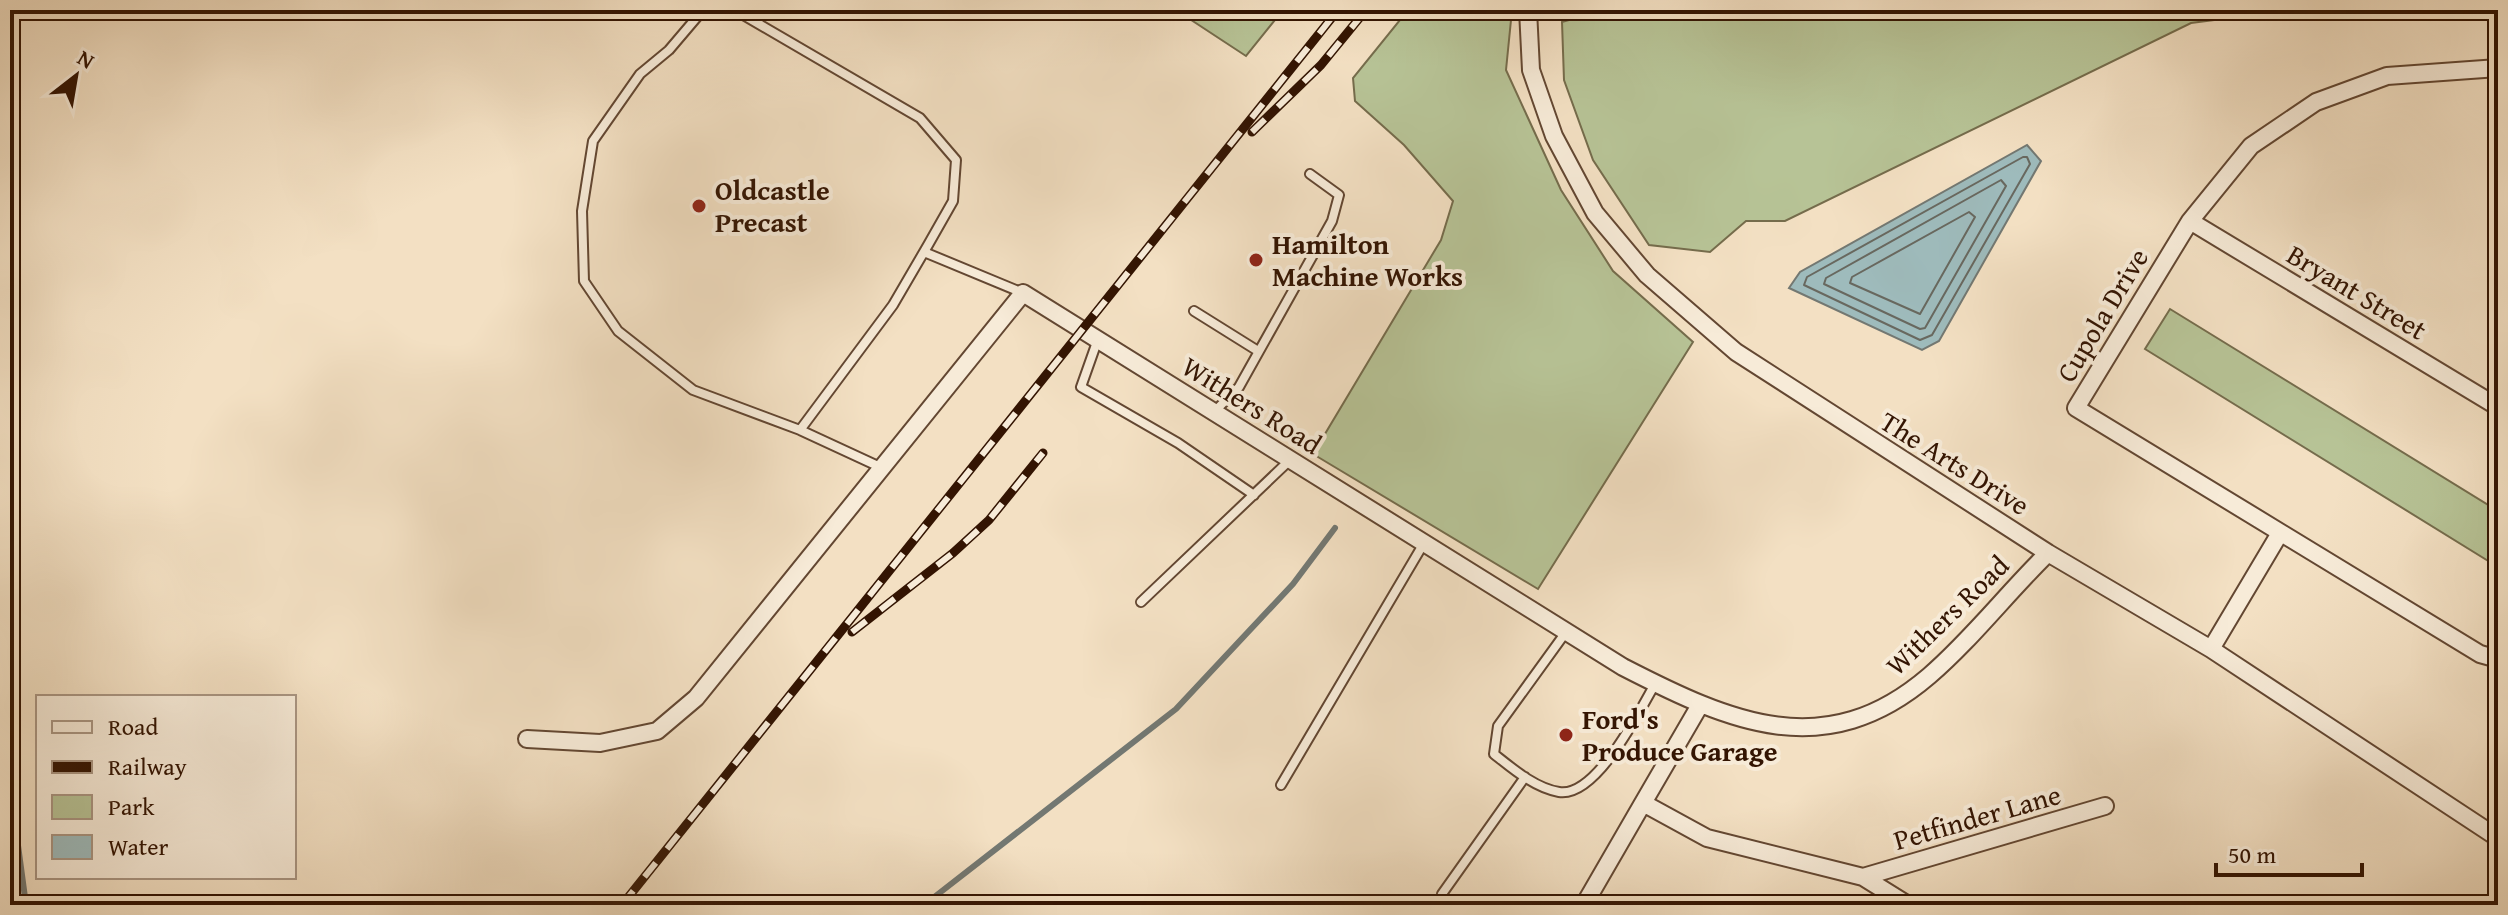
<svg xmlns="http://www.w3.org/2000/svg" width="2508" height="915" viewBox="0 0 2508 915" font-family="'Gentium Book Plus',serif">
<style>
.green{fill:#b7c396;stroke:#756c4c;stroke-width:2}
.water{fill:#9ebbbc;stroke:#737872;stroke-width:2}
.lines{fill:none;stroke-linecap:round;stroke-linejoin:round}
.shore{stroke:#68685f;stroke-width:2}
.stream{stroke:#737872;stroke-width:6}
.lane-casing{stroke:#634732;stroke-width:12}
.street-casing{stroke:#634732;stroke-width:20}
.lane{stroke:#f7ebd8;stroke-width:8}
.street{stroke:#f7ebd8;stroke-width:16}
.rail-casing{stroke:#331402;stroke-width:9}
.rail{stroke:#f7ebd8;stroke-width:6;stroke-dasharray:18;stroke-linecap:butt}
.poi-dot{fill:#8f2418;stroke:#f7ebd8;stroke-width:3}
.labels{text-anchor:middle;stroke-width:8;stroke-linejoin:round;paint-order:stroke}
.poi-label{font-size:28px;font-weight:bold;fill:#331402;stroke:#f7ebd8;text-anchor:start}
.street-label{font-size:28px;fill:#331402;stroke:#f7ebd8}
</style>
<rect width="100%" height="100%" fill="#f3e0c3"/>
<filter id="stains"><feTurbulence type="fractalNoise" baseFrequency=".0025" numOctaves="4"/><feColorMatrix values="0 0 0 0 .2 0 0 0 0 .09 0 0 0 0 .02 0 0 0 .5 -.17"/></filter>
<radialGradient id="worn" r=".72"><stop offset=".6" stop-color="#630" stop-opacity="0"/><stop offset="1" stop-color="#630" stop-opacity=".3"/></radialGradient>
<path class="green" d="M1176,10H1283L1246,56Z
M1408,10H1512L1506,70L1561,190L1613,271L1693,342L1538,589L1313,454L1441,240L1453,201L1404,145L1355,101L1353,78Z
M1603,10H2262L2253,15L2191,23L1785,221H1746L1710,252L1649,245L1593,160L1564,80L1562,22Z
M2170,309L2498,511V567L2145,349Z"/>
<path class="water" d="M2027,145L2041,161L1939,341L1922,350L1789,288L1800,272Z"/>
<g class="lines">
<path class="shore" d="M2023,157H2027L2030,164L1932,335L1920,340L1804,285L1807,277Z
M2001,180L2006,186L1925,328L1920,329L1824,284L1826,278Z
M1969,212L1975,217L1920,314L1850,283L1852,277Z"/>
<path class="stream" d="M10,786L26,905
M924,905L1176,709L1293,584L1335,528"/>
<defs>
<path id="lane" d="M703,10L669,50L640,74L593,141L582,211L584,281L618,331L693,390L800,430L880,467
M720,10L740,13L920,118L956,160L953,201L928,245L893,305L800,430
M924,252L1023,293
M1194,311L1258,351
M1098,339L1081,387L1178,443L1254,495
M1214,412L1239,387L1332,221L1339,195L1310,174
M1141,602L1290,460
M1566,632L1498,726L1494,754C1513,769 1535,788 1559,792C1596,798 1639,712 1655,684
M1281,785L1424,543
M1442,894L1525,777"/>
<path id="street" d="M1528,10L1531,70L1554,136L1595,213L1647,275L1736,352L2048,553L2211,649L2498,838
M2498,68L2387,76L2316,102L2251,146L2190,221L2076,408L2480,654L2498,659
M2190,221L2498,407
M2211,649L2280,533
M1700,705L1643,803L1707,838L1863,877L1908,905
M527,739L600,743L657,731L696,698L1023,293L1623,667C1730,722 1825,765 1929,676C1972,639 2007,593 2048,553
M1863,877L2105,806
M1584,905L1643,803"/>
</defs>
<use href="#lane" class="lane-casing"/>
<use href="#street" class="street-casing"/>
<use href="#lane" class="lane"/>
<use href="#street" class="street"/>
<defs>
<path id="rail" d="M1252,132L1321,65L1366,10
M852,632L953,553L989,520L1043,453
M622,905L1338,10"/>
</defs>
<use href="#rail" class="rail-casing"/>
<use href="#rail" class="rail"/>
</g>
<g class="poi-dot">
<circle cx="699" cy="206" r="8"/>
<circle cx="1256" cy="260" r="8"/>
<circle cx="1566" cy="735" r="8"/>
</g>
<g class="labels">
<g class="poi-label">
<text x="715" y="200">Oldcastle<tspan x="715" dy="32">Precast</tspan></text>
<text x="1272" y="254">Hamilton<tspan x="1272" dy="32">Machine Works</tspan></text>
<text x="1582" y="729">Ford's<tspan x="1582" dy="32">Produce Garage</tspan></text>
</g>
<g class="street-label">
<text transform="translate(2357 292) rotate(31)" y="10">Bryant Street</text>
<text transform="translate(2102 315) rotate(-59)" y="10">Cupola Drive</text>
<text transform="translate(1252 405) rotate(32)" y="10">Withers Road</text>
<text transform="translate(1955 463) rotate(32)" y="10">The Arts Drive</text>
<text transform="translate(1947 615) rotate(-44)" y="10">Withers Road</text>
<text transform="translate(1977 817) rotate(-16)" y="10">Petfinder Lane</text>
</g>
</g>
<rect width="2508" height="915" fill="none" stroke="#f3e0c3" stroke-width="40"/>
<rect x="12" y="12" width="2484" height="891" fill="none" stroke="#331402" stroke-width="4"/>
<rect x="20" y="20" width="2468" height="875" fill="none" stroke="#331402" stroke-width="2"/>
<rect x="36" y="695" width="260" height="184" fill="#f7ebd8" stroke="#a99582" stroke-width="2"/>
<rect x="52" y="721" width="40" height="12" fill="#f7ebd8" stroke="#a99582" stroke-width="2"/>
<text x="108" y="735" font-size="24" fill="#331402">Road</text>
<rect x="52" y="761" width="40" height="12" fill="#331402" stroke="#a99582" stroke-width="2"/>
<text x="108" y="775" font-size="24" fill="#331402">Railway</text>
<rect x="52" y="795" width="40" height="24" fill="#b7c396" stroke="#a99582" stroke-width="2"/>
<text x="108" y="815" font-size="24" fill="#331402">Park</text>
<rect x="52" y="835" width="40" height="24" fill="#9ebbbc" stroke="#a99582" stroke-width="2"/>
<text x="108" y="855" font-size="24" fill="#331402">Water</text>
<g transform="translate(76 76) rotate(31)" stroke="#f7ebd8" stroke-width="6" paint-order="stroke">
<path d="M0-6L14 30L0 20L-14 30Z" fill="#331402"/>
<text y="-12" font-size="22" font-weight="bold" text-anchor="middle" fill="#331402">N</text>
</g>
<path d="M2216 863v12h146v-12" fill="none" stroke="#331402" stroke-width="4"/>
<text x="2228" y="863" font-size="24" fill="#331402" stroke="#f7ebd8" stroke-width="6" paint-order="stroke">50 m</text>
<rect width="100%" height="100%" filter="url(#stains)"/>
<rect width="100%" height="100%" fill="url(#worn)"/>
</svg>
